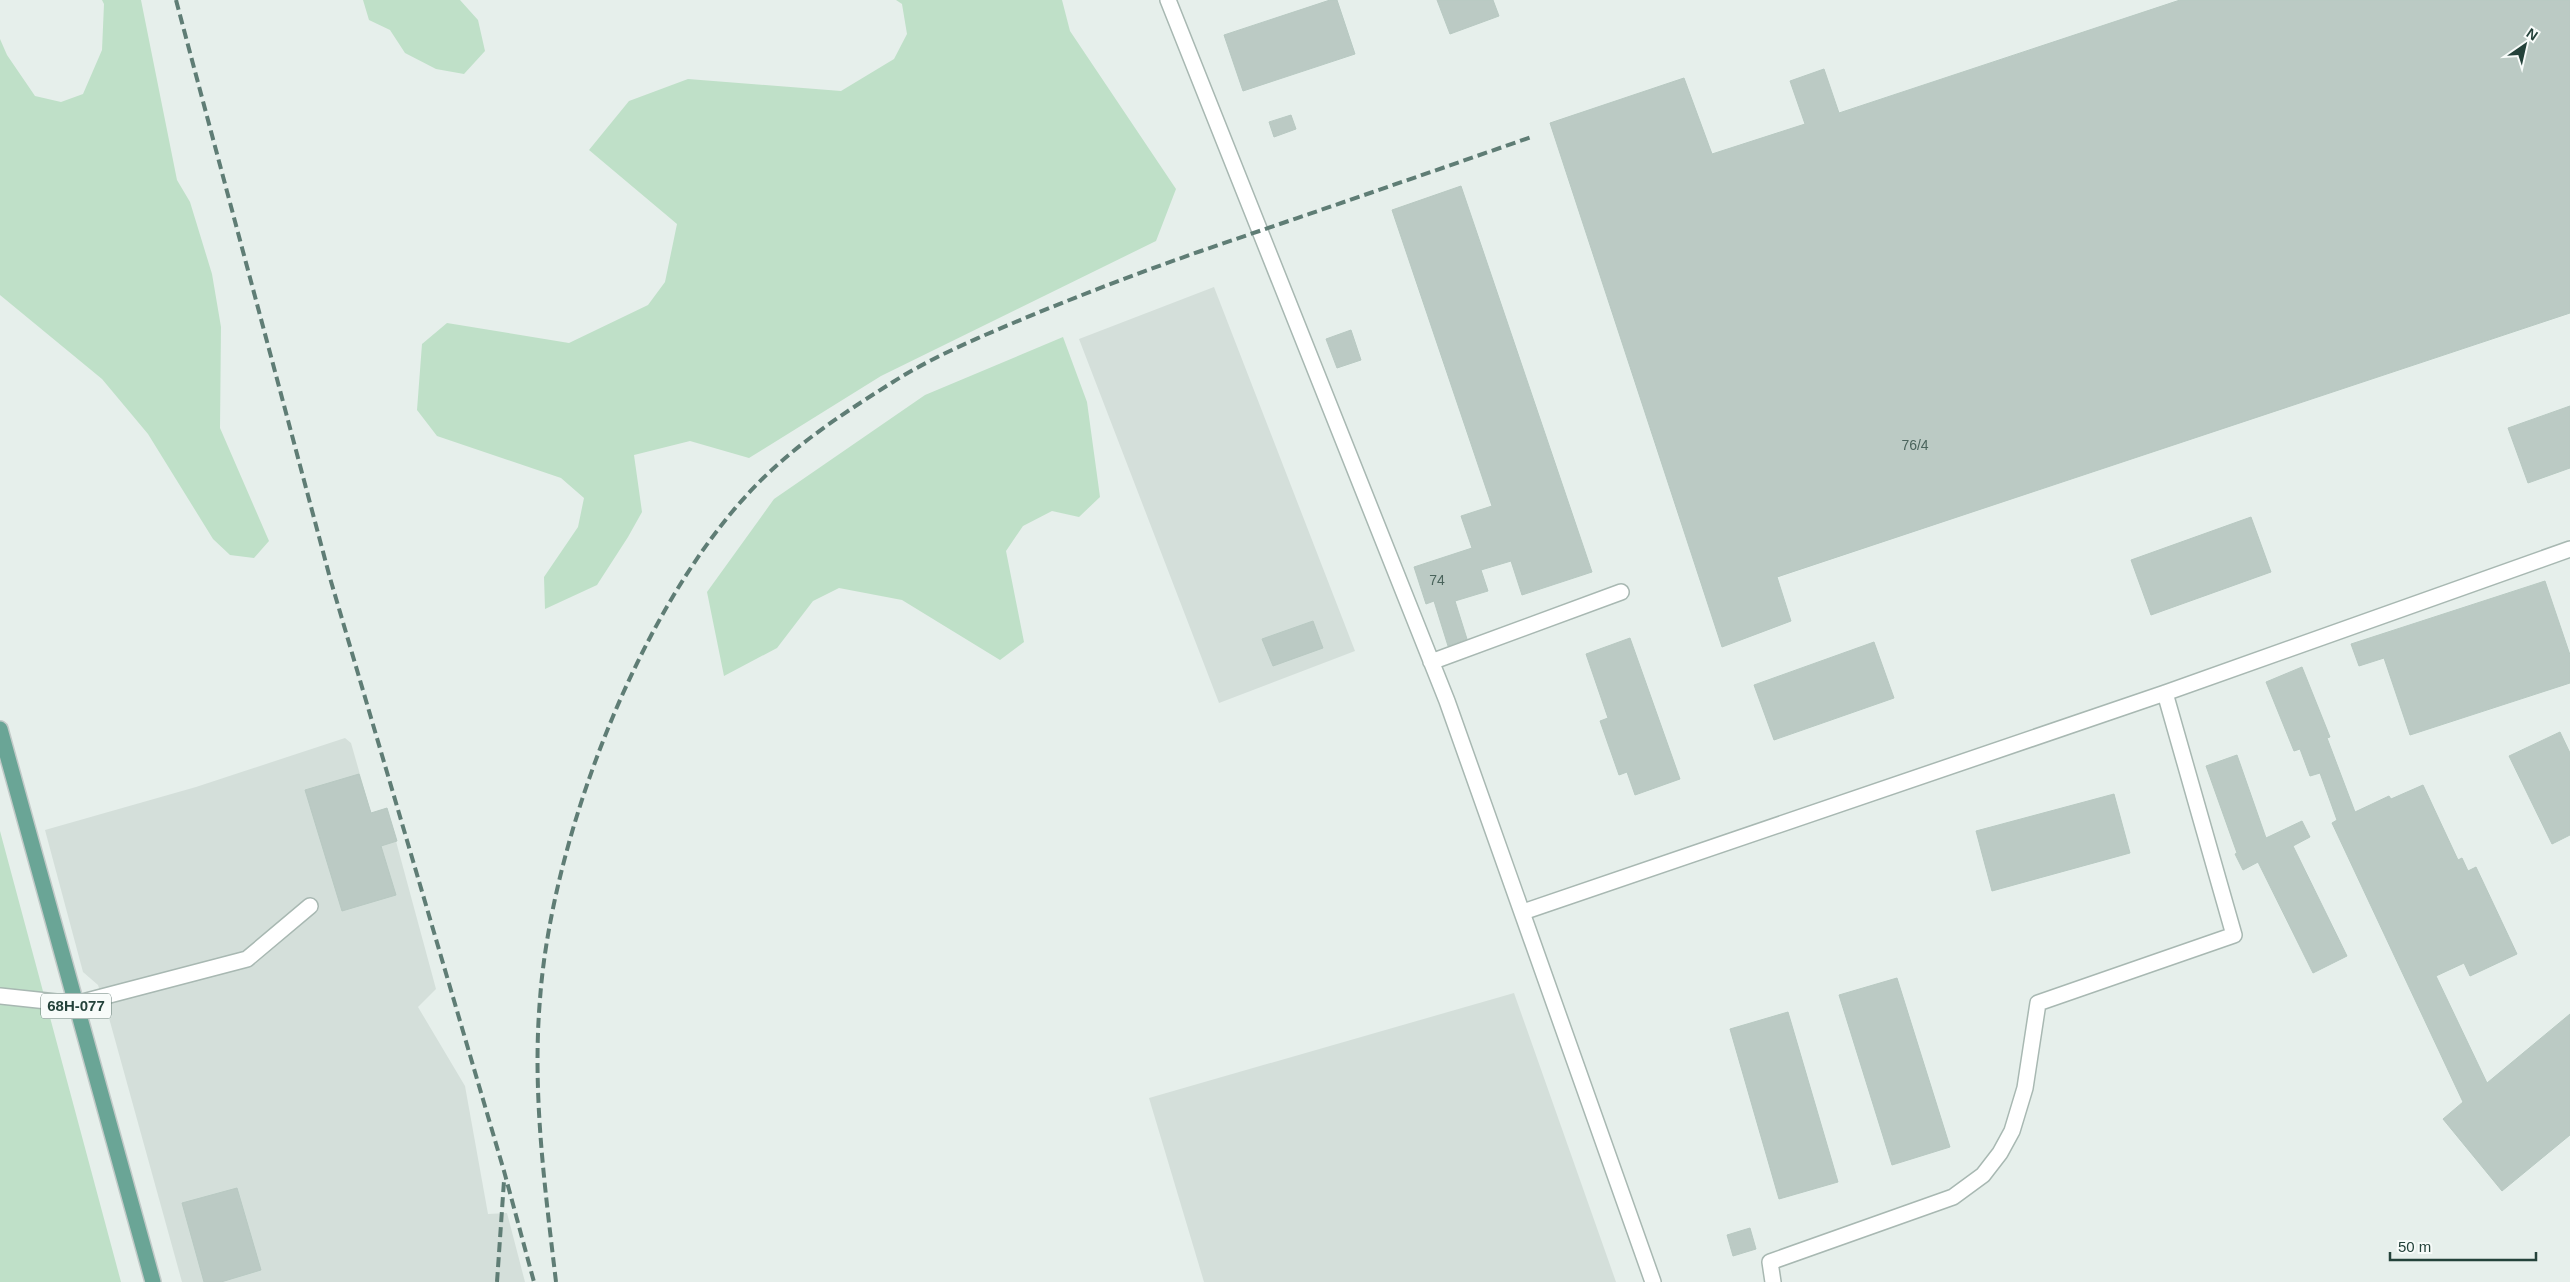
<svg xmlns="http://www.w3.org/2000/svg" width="2570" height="1282" viewBox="0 0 2570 1282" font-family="Arial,sans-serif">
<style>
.built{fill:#d4dfda}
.green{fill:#bfe0c8}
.building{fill:#bbcac4;stroke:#b8c9c2}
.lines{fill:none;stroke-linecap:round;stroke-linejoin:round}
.minor-casing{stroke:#a8b8b2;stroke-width:18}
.major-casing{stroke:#c2cac8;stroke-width:18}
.minor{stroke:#fff;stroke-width:15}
.major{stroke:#6aa596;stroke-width:15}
.rail{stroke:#5f7d75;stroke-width:4;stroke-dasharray:10 5;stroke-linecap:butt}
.labels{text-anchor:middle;stroke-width:4;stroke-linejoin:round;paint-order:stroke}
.number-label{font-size:14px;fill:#4a645c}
.shield{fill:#f7fbf9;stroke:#637a73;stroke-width:1}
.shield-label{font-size:15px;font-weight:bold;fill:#24423a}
</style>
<rect width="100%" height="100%" fill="#e6efeb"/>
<path class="built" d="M1214,287L1355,651L1219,703L1079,339Z
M345,738L351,743L371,813L387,808L436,989L418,1007L465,1086L488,1214L507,1213L525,1282H182L109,1018L98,985L83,972L45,830L196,787Z
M1514,993L1616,1282H1204L1149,1098Z"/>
<path class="green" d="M102,0H141L177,180L190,202L212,274L221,327L220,428L269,541L254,558L230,555L213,539L148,434L102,379L0,295V39L7,55L35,96L61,102L83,94L102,50L104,4Z
M363,0H460L478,20L485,51L464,74L436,69L405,53L390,30L369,20Z
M896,0H1062L1070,31L1176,189L1156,241L881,376L749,458L690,441L634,455L642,512L628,537L597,585L545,609L544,577L578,527L584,498L561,478L437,436L417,410L422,344L447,323L569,343L648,305L665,282L677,224L589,150L629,101L688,79L841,91L894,59L907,34L902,4Z
M1063,337L1087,402L1100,497L1079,517L1052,511L1023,526L1006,551L1024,642L1000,660L902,600L839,588L813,601L777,648L724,676L707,592L774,499L925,395Z
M0,831L121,1282H0Z"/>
<path class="building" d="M1330,0H1337L1355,54L1243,91L1224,35Z
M1437,0H1493L1499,16L1450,34Z
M2180,0H2570V313L1777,577L1791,621L1722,647L1550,123L1684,78L1712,154L1805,124L1790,81L1824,69L1839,113Z
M1291,115L1296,129L1274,137L1269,122Z
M1461,186L1592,572L1522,595L1511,561L1481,570L1488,591L1455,601L1467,639L1448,646L1434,601L1426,604L1414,567L1472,548L1461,516L1492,506L1392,210Z
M1351,330L1361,360L1337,368L1326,339Z
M2570,406V468L2528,483L2508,428Z
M2251,517L2271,572L2151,615L2131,560Z
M2545,581L2570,655V683L2410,735L2384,658L2359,666L2351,644Z
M1313,621L1323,648L1273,666L1262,639Z
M1630,638L1680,779L1635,795L1627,772L1619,775L1600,721L1608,718L1586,654Z
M1874,642L1894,698L1774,740L1754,685Z
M2302,667L2330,737L2327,738L2355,812L2389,796L2391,799L2423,785L2458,860L2462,858L2468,871L2476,867L2517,954L2470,976L2464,963L2436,976L2487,1083L2570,1014V1135L2502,1191L2443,1119L2463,1102L2332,823L2337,820L2320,773L2310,776L2300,749L2294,751L2266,682Z
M2560,732L2570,753V835L2552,844L2509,756Z
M2237,755L2266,838L2302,821L2310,837L2293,846L2347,956L2313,973L2258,862L2243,870L2235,854L2237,853L2206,766Z
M359,774L371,813L387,808L397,841L381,846L396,895L342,911L305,790Z
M2114,794L2130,853L1992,891L1976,831Z
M1897,978L1950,1147L1892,1165L1839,995Z
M1788,1012L1838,1182L1779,1199L1730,1029Z
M237,1188L261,1270L221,1282H204L182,1203Z
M1750,1228L1756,1249L1733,1256L1727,1235Z"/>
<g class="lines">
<defs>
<path id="minor" d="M1168,0L1447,701L1653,1282
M1431,662L1621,592
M1523,912L2165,693L2570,549
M0,996L75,1004L247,959L310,906
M1773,1282L1770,1262L1953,1197L1983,1175L2000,1153L2012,1131L2025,1088L2038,1003L2234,935L2165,693"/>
<path id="major" d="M0,729L153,1282"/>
</defs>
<use href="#minor" class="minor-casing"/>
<use href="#major" class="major-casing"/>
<use href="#minor" class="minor"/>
<use href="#major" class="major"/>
<path class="rail" d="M176,0L330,578L504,1171L534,1282
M497,1282L504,1181
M556,1282C545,1188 532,1094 540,999C552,832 648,581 775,467C810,435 853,407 893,382C934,356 980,337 1025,318C1083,294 1141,272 1201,251C1312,213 1423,175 1534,136"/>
</g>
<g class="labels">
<g class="number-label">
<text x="1915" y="450">76/4</text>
<text x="1437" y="585">74</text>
</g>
<rect class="shield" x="41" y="993.5" width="70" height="25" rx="4"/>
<g class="shield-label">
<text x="76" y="1011">68Н-077</text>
</g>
</g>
<g transform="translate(2525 45) rotate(34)" stroke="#f7fbf9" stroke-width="4" paint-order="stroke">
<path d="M0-4L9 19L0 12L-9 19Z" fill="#24423a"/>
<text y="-8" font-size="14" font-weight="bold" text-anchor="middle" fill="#24423a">N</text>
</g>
<path d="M2390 1252v8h146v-8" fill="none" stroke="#24423a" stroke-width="2.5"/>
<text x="2398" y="1252" font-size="15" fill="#24423a" stroke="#f7fbf9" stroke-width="4" paint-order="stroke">50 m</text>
</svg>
